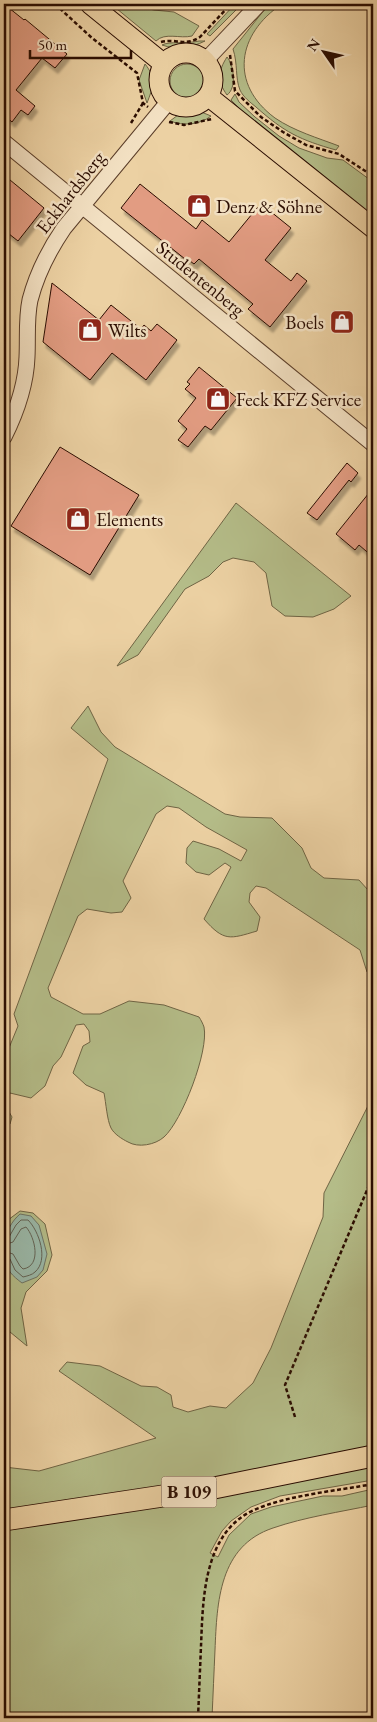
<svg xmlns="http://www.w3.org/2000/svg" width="377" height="1722" viewBox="0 0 377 1722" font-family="'EB Garamond',serif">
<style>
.green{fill:#b4bc88;stroke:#6f6444}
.water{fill:#99b7a7;stroke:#6d7364}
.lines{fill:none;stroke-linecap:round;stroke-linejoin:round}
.shore{stroke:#626254;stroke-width:1}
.building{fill:#e29c82;stroke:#2a0c00;filter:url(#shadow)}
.minor-casing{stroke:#5a3d29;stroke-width:17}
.major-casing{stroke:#2a0c00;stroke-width:21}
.highway-casing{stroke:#2a0c00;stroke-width:23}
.path{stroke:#2a0c00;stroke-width:2.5;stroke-dasharray:4 2.5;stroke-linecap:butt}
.minor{stroke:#f3e1c3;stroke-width:15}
.major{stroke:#ecd1a3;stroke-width:19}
.highway{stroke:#ecd1a3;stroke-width:21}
.labels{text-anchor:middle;stroke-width:5;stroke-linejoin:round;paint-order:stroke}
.shield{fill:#f3e1c3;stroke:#664c3a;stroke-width:1}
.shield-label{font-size:18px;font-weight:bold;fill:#2a0c00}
.street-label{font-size:19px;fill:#2a0c00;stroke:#f3e1c3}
.poi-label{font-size:19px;fill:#2a0c00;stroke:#f3e1c3;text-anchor:start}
</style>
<defs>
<filter id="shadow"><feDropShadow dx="3" dy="5.5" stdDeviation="1" flood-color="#0004"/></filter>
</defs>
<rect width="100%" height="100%" fill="#ecd1a3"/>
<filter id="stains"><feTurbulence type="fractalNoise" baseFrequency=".004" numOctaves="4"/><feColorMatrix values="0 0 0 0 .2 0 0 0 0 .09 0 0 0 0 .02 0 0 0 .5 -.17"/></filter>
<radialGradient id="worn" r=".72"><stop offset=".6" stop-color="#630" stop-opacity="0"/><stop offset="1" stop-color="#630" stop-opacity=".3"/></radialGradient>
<path class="green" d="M111,4H128L154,10L174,12L199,26L192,36C180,39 165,32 156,41Z
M235,4H242L210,36L207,34Z
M269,4H282C237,34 229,84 275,118C294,131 318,138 339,146L336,150C300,140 284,132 256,107C251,103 243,97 240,90C235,78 238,64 233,49Z
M199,41H205C191,48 176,50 162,45C169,41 187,44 199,41Z
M227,57C234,65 237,88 227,95C217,81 218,71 227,57Z
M170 81a17 17 0 1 1 34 0a17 17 0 1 1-34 0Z
M145,64C156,77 153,88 147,103L139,80Z
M235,94L239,102L255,117L279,136L299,148L327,158L343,160L373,182V217L242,111L231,100Z
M199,111L211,116C200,125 183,126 170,121L178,115Z
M236,503L351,596L334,609L313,617L285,616L272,606L266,573L254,562L233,558L223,562L209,576L185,589L138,655L117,666Z
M88,706L101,732L115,747L225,814L240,817L272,818L302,848L311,868L324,878L359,880L368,890L373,902V977L367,972L360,950L266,888L256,886L250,893L249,902L260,917L257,931C230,939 224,942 204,919L231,867L225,863L209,875L196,872L186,863L187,848L193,841L219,849L241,861L247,850L206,827L179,808L167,806L156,814L123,881L131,898L122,912L111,913L87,909L78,916L48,988L51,997L83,1014H100L129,1001L164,1005L199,1017C201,1020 203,1024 204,1027C209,1051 182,1121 164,1137C155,1145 138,1148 128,1142C122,1139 114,1134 111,1128C107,1120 106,1103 104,1093L86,1085L73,1073L83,1046L90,1042L89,1031L84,1024L76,1025L61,1057L53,1066L45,1086L31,1098L10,1093L5,1105L12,1117L10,1124L4,1126V1060L18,1026L14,1014L108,759L71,728Z
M373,1096V1447L247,1474L4,1511V1467L39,1471L156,1438L59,1371L67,1362L100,1366L141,1386L157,1387L171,1395L173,1407L188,1412L210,1406L226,1408L253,1383L271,1348L323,1217L324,1193Z
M20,1211L33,1213L45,1224L52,1255L47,1271L26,1292L21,1308L27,1346L4,1327V1257L11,1273L5,1235L4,1250V1223Z
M373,1465V1480L280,1496L251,1507L231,1521L222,1531L210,1553L218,1557L229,1535L251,1514L271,1507L323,1496H342L373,1489V1505C340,1512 305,1517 273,1528C219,1546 217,1602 215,1650C214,1672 213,1695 212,1718H4V1525Z"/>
<path class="water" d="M20,1214L31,1216L39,1225L47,1254L43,1270L37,1277L22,1283C18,1280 13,1276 10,1272C0,1252 3,1229 20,1214Z"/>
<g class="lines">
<path class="shore" d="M4,1238L9,1237L16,1225L21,1220H28C39,1231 49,1260 35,1272C32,1275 27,1276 23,1277L15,1270L10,1259L4,1257
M4,1245L13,1242L21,1229L26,1227C35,1237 42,1266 23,1269L20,1266L13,1254L4,1251"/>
</g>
<path class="building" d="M4,4L24,20L25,19L67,54L55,68L42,58L16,90L35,106L28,115L21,110L12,122L4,115Z
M4,175L44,208L18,241L4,230Z
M140,184L196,229L202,220L229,242L257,208L265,207L291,228L265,260L291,281L297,273L307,281L270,327L248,309L253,304L199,259L194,264L186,258L185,259L121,208Z
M52,283L99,320L111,305L141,329L144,325L151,331L157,324L177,340L146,380L112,353L90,380L43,342Z
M199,367L237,398L211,430L205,426L188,447L178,440L187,429L178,421L196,398L185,389L190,384L187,382Z
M60,447L139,495L90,575L11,526Z
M347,463L358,473L351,482L349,480L317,520L307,513Z
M373,488V557L359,545L355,550L336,534Z"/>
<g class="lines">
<defs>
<path id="minor" d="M206,60L259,4
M4,142L373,444
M4,437C16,413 26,384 27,357C28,338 26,319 30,300C37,273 49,250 64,228L169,101"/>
<path id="major" d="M90,4L164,64
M159 80a27 27 0 1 1 54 0a27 27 0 1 1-54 0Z
M208,96L373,228"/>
<path id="highway" d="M4,1520L209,1489L373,1456"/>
</defs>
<use href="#minor" class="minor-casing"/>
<use href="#major" class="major-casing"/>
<use href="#highway" class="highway-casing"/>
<path class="path" d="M55,4L92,38L137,73L143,103L148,107
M161,42C176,38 185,47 200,37L231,4
M230,55L235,91L261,117L283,132L306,145L339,154L373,176
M169,122L184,125L212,119
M131,123L143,103
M295,1417L285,1385L373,1176
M198,1718C199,1694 200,1670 201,1646C203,1599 203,1533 254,1510C288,1495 336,1491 373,1484"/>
<use href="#minor" class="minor"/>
<use href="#major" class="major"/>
<use href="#highway" class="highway"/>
</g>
<defs>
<symbol id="shop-square" viewBox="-11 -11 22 22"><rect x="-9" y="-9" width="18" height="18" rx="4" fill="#8f2418" stroke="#f3e1c3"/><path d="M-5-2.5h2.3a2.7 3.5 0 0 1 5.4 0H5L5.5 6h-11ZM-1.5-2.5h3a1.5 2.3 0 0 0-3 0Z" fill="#fff"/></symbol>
</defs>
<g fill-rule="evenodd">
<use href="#shop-square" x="185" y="192" width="28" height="28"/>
<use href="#shop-square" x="328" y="308" width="28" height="28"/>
<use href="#shop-square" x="76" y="316" width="28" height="28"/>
<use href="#shop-square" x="204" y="385" width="28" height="28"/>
<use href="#shop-square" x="64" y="505" width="28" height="28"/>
</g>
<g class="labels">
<rect class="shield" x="161.5" y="1476.5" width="55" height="31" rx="4"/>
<g class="shield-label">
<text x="189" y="1498">B 109</text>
</g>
<g class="street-label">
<text transform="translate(70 192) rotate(-52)" y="7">Eckhardsberg</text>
<text transform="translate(201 278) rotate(39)" y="7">Studentenberg</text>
</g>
<g class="poi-label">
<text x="216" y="213">Denz &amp; Söhne</text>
<text x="324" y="329" text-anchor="end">Boels</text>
<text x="108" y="337">Wilts</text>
<text x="236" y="406">Feck KFZ Service</text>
<text x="96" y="526">Elements</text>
</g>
</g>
<rect width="377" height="1722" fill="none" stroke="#ecd1a3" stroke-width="20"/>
<rect x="5" y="5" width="367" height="1712" fill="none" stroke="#2a0c00" stroke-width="2.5"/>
<rect x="10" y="10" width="357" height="1702" fill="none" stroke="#2a0c00"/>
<g transform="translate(324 52) rotate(304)" stroke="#f3e1c3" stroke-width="4" paint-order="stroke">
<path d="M0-4L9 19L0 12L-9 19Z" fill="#2a0c00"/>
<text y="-8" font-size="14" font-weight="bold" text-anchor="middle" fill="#2a0c00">N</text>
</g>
<path d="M30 50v8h101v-8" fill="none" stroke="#2a0c00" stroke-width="2.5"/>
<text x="38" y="50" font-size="15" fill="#2a0c00" stroke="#f3e1c3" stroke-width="4" paint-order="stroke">50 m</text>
<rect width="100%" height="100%" filter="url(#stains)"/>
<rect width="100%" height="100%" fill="url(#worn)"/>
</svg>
